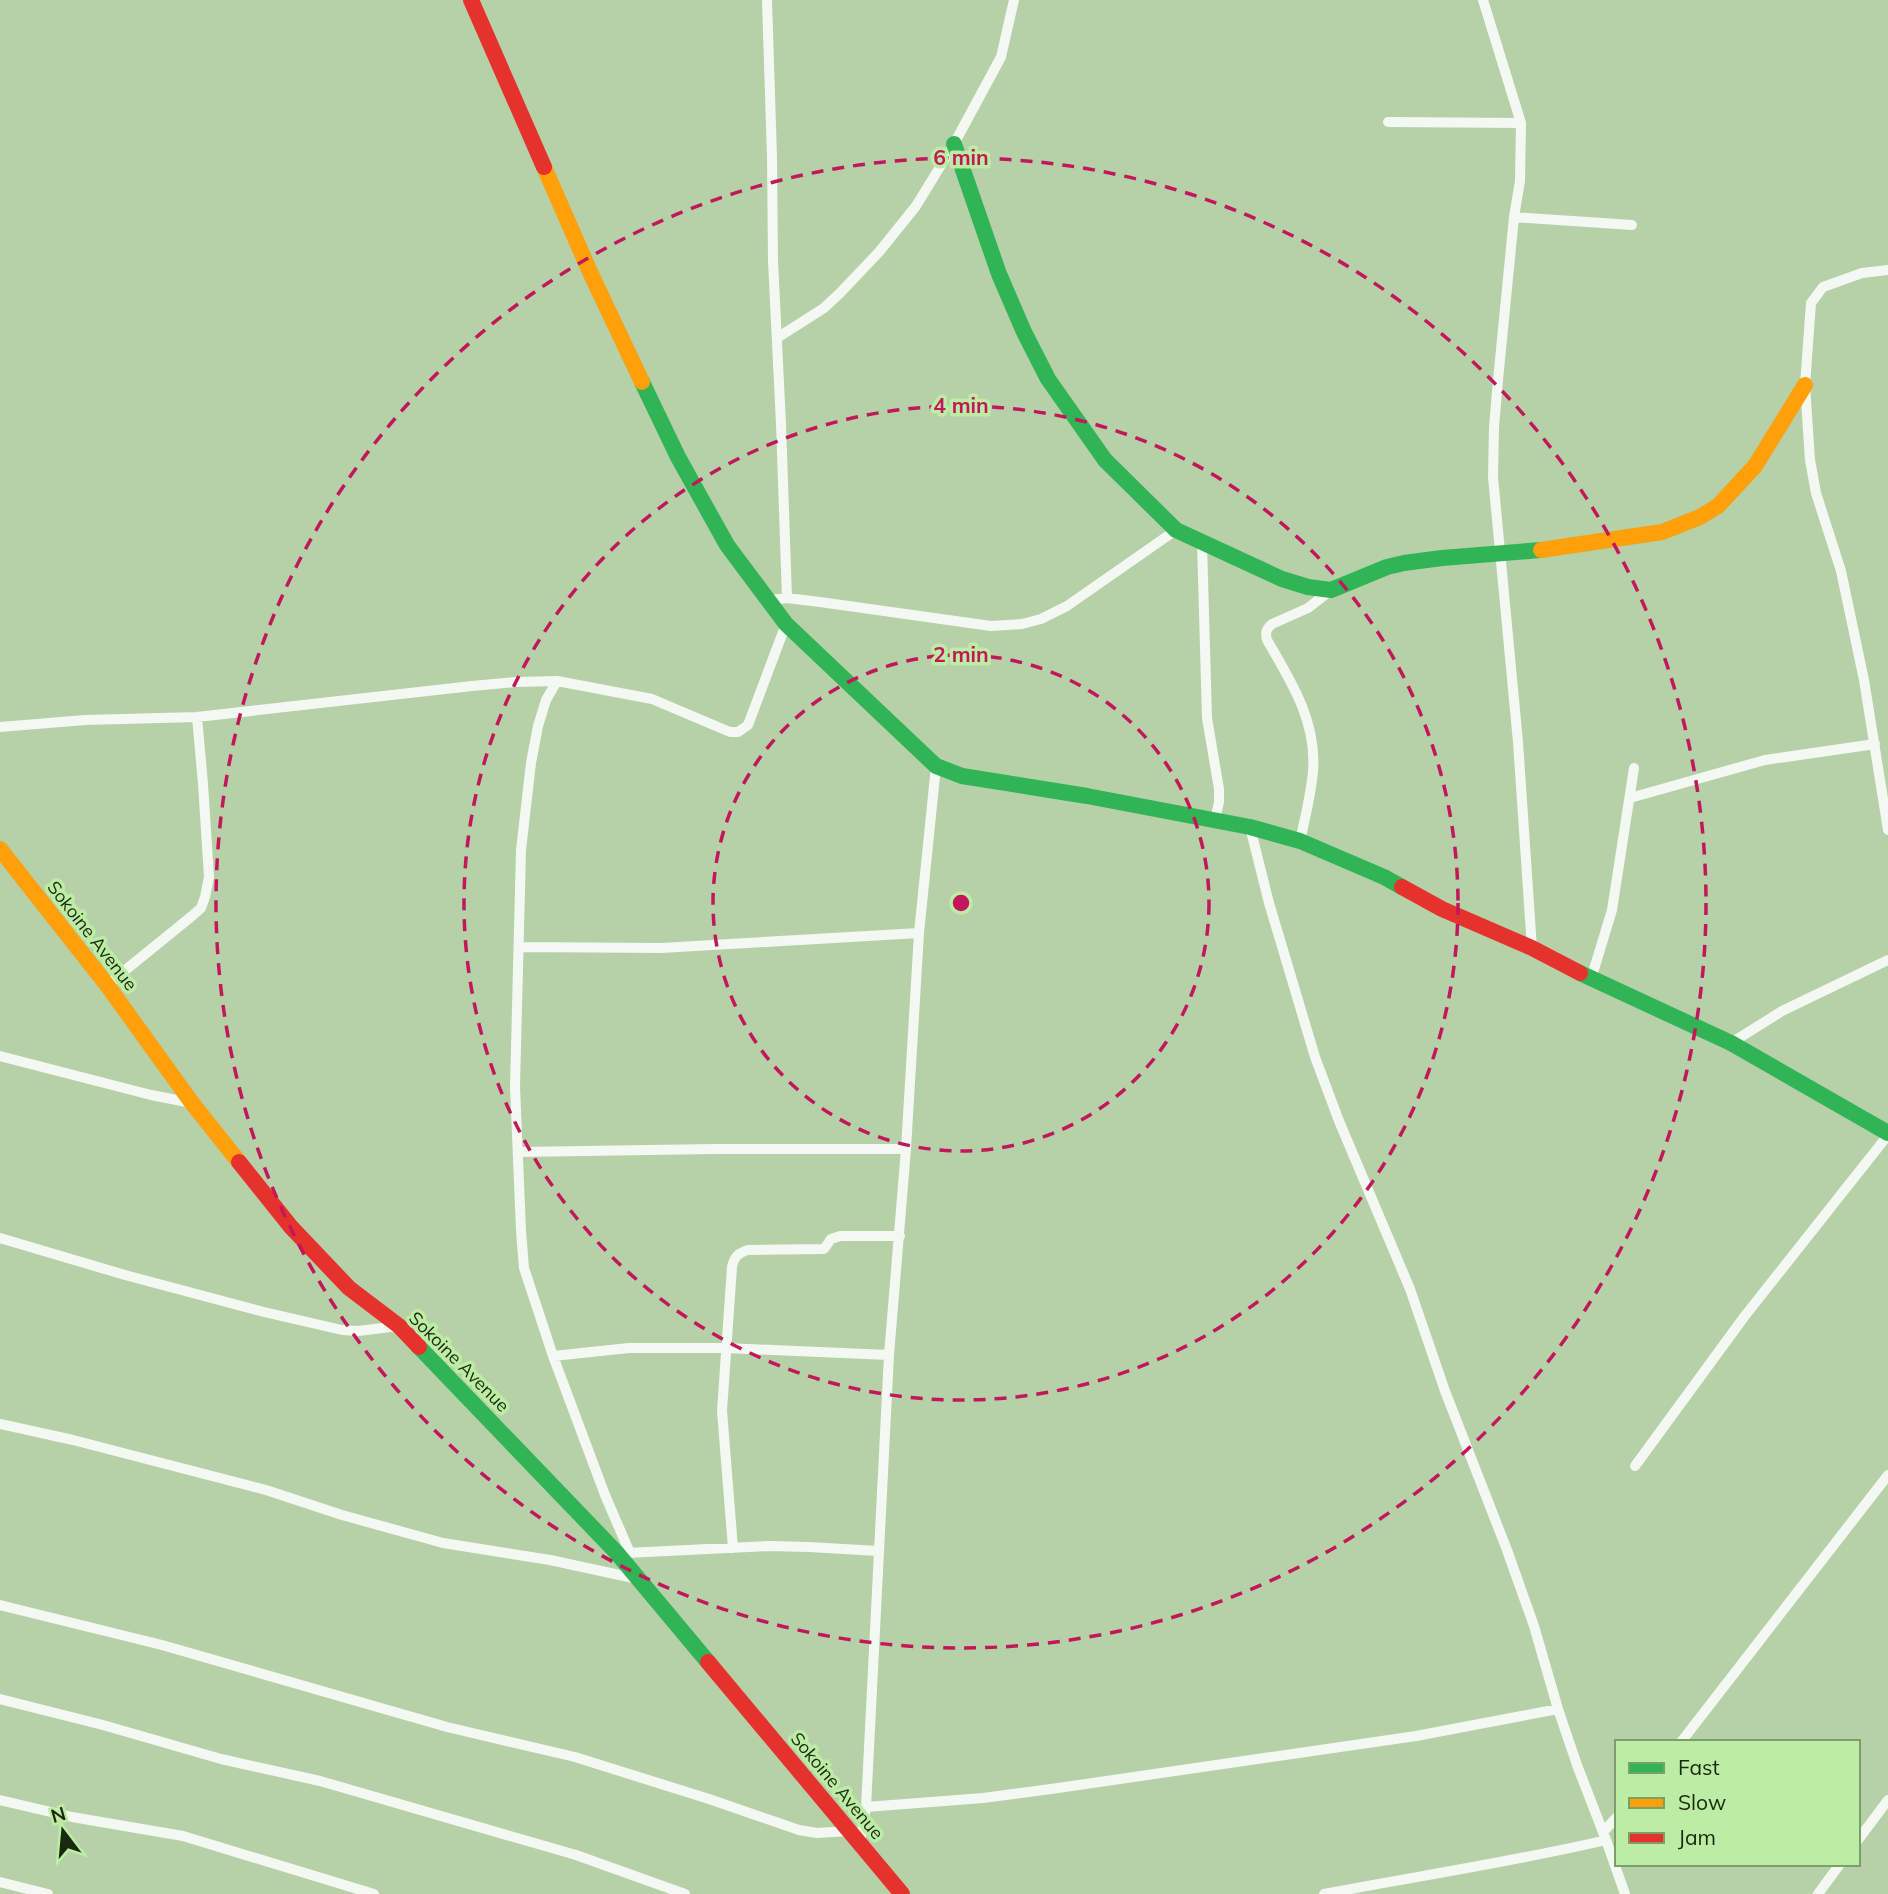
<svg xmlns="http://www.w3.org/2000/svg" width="1888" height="1894" viewBox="0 0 1888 1894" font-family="Mulish,sans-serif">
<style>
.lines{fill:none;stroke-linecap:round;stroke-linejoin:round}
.street{stroke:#f4f8f2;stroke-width:10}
.fast{stroke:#30b455;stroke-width:16}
.slow{stroke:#ff9f0a;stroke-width:16}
.jam{stroke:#e5322d;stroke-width:16}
.ring{fill:none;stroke:#c2185b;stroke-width:3.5;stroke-dasharray:12 9}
.labels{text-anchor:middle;stroke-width:7;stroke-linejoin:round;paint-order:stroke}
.street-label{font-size:18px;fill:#182a0e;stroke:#bdeda4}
.centre{fill:#c2185b;stroke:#bdeda4;stroke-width:3.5}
.ring-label{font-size:21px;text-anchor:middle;font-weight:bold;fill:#c2185b;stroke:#bdeda4;stroke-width:7;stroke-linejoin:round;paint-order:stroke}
</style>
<rect width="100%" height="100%" fill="#b6d0a8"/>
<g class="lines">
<path class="street" d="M767,0L772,157L773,261L781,424L787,598
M1483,0L1521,123L1520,181L1514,217L1498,380L1494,427L1493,477L1518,742L1532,948
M1388,122L1521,123
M1514,217L1632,225
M1888,270L1862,273L1823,287L1811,303L1805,385L1810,460L1816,493L1841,571L1864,680L1888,830
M777,338L824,308L840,293L879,252L916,206L954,144L1001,57L1014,0
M1202,543L1207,718L1219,789V802L1215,820
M770,600L787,598L820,602L991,626L1022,624L1041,619L1067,606L1176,530
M557,681L546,700L538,726L531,763L521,850L515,1087L521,1231L524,1268L553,1356L605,1495L630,1553
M0,727L85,720L197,717L472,686L515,682L557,681L652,699L730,732H738L748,725L786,624
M1630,798L1765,760L1875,744
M1250,827L1269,903L1315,1057L1339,1121L1410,1289L1445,1391L1507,1550L1534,1626L1558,1709L1577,1765L1606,1840L1625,1894
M1300,841C1305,818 1311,795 1313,771C1317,722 1291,681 1267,640C1265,633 1266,629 1272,624L1308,608L1331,590
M520,947L661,948L919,933
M1591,979L1612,910L1634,768
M107,985L192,916L201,908L205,897L209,877L203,784L197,717
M1731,1043L1782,1011L1888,960
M0,1056L151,1095L192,1103
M518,1152L714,1149H906
M0,1238L125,1275L264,1312L342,1330L358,1331L399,1326
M553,1356L629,1348H726L889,1355
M0,1424L73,1440L266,1490L342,1515L443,1543L550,1560L638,1579
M1635,1466L1744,1317L1888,1135
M733,1548L722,1411L732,1267C734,1257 738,1253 748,1250L824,1249L831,1239L840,1236H900
M626,1553L769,1546L809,1547L878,1551
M0,1605L162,1645L447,1727L575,1757L709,1799L799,1830L817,1833L849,1831
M0,1699L103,1725L221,1759L320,1781L576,1855L685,1894
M1681,1742L1888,1475
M0,1800L72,1817L183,1836L374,1894
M866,1807L983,1798L1051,1789L1416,1736L1558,1709
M1603,1832L1617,1817
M1858,1840L1888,1800
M860,1844L866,1807L889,1355L906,1149L919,933L936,766
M0,1882L48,1894
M1324,1894C1418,1876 1513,1862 1606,1840
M1818,1894L1840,1864"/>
<path class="fast" d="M954,144L999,274L1024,332L1048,379L1105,460L1176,530L1282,579L1308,587L1331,590L1387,567L1404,563L1442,558L1541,550
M642,382L678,457L727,545L786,624L936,766L962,776L1087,796L1250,827L1300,841L1384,877L1402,887
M1580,973L1731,1043L1888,1133
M419,1347L616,1552L708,1662"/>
<path class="slow" d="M544,167L590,272L642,382
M1541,550L1662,532L1700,517L1718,506L1755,466L1805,385
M0,849L107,985L192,1103L239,1162"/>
<path class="jam" d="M471,0L544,167
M1402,887L1442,909L1532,948L1580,973
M239,1162L291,1227L349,1288L399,1326L419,1347
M708,1662L902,1894"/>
</g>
<g class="ring">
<circle cx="961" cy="903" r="248"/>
<circle cx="961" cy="903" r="497"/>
<circle cx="961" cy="903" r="745"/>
</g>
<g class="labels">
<g class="street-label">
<text transform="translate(92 936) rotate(52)" y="6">Sokoine Avenue</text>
<text transform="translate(459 1362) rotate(45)" y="6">Sokoine Avenue</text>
<text transform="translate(837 1786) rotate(50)" y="6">Sokoine Avenue</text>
</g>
</g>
<circle cx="961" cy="903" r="10" class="centre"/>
<g class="ring-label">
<text x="961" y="165">6 min</text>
<text x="961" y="413">4 min</text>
<text x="961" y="662">2 min</text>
</g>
<rect x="1615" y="1740" width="245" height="126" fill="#bdeda4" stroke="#7b9f68" stroke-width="2"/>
<rect x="1629" y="1763" width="35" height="10" fill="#30b455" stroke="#7b9f68" stroke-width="2"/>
<text x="1678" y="1775" font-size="21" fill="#182a0e">Fast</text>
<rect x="1629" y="1798" width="35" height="10" fill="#ff9f0a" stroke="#7b9f68" stroke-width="2"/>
<text x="1678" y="1810" font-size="21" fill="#182a0e">Slow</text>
<rect x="1629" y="1833" width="35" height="10" fill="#e5322d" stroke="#7b9f68" stroke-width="2"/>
<text x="1678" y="1845" font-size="21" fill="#182a0e">Jam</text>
<g transform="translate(63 1831) rotate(344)" stroke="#bdeda4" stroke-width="5" paint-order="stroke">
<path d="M0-5L12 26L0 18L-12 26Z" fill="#182a0e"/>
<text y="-10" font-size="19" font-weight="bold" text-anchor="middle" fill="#182a0e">N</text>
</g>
</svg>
